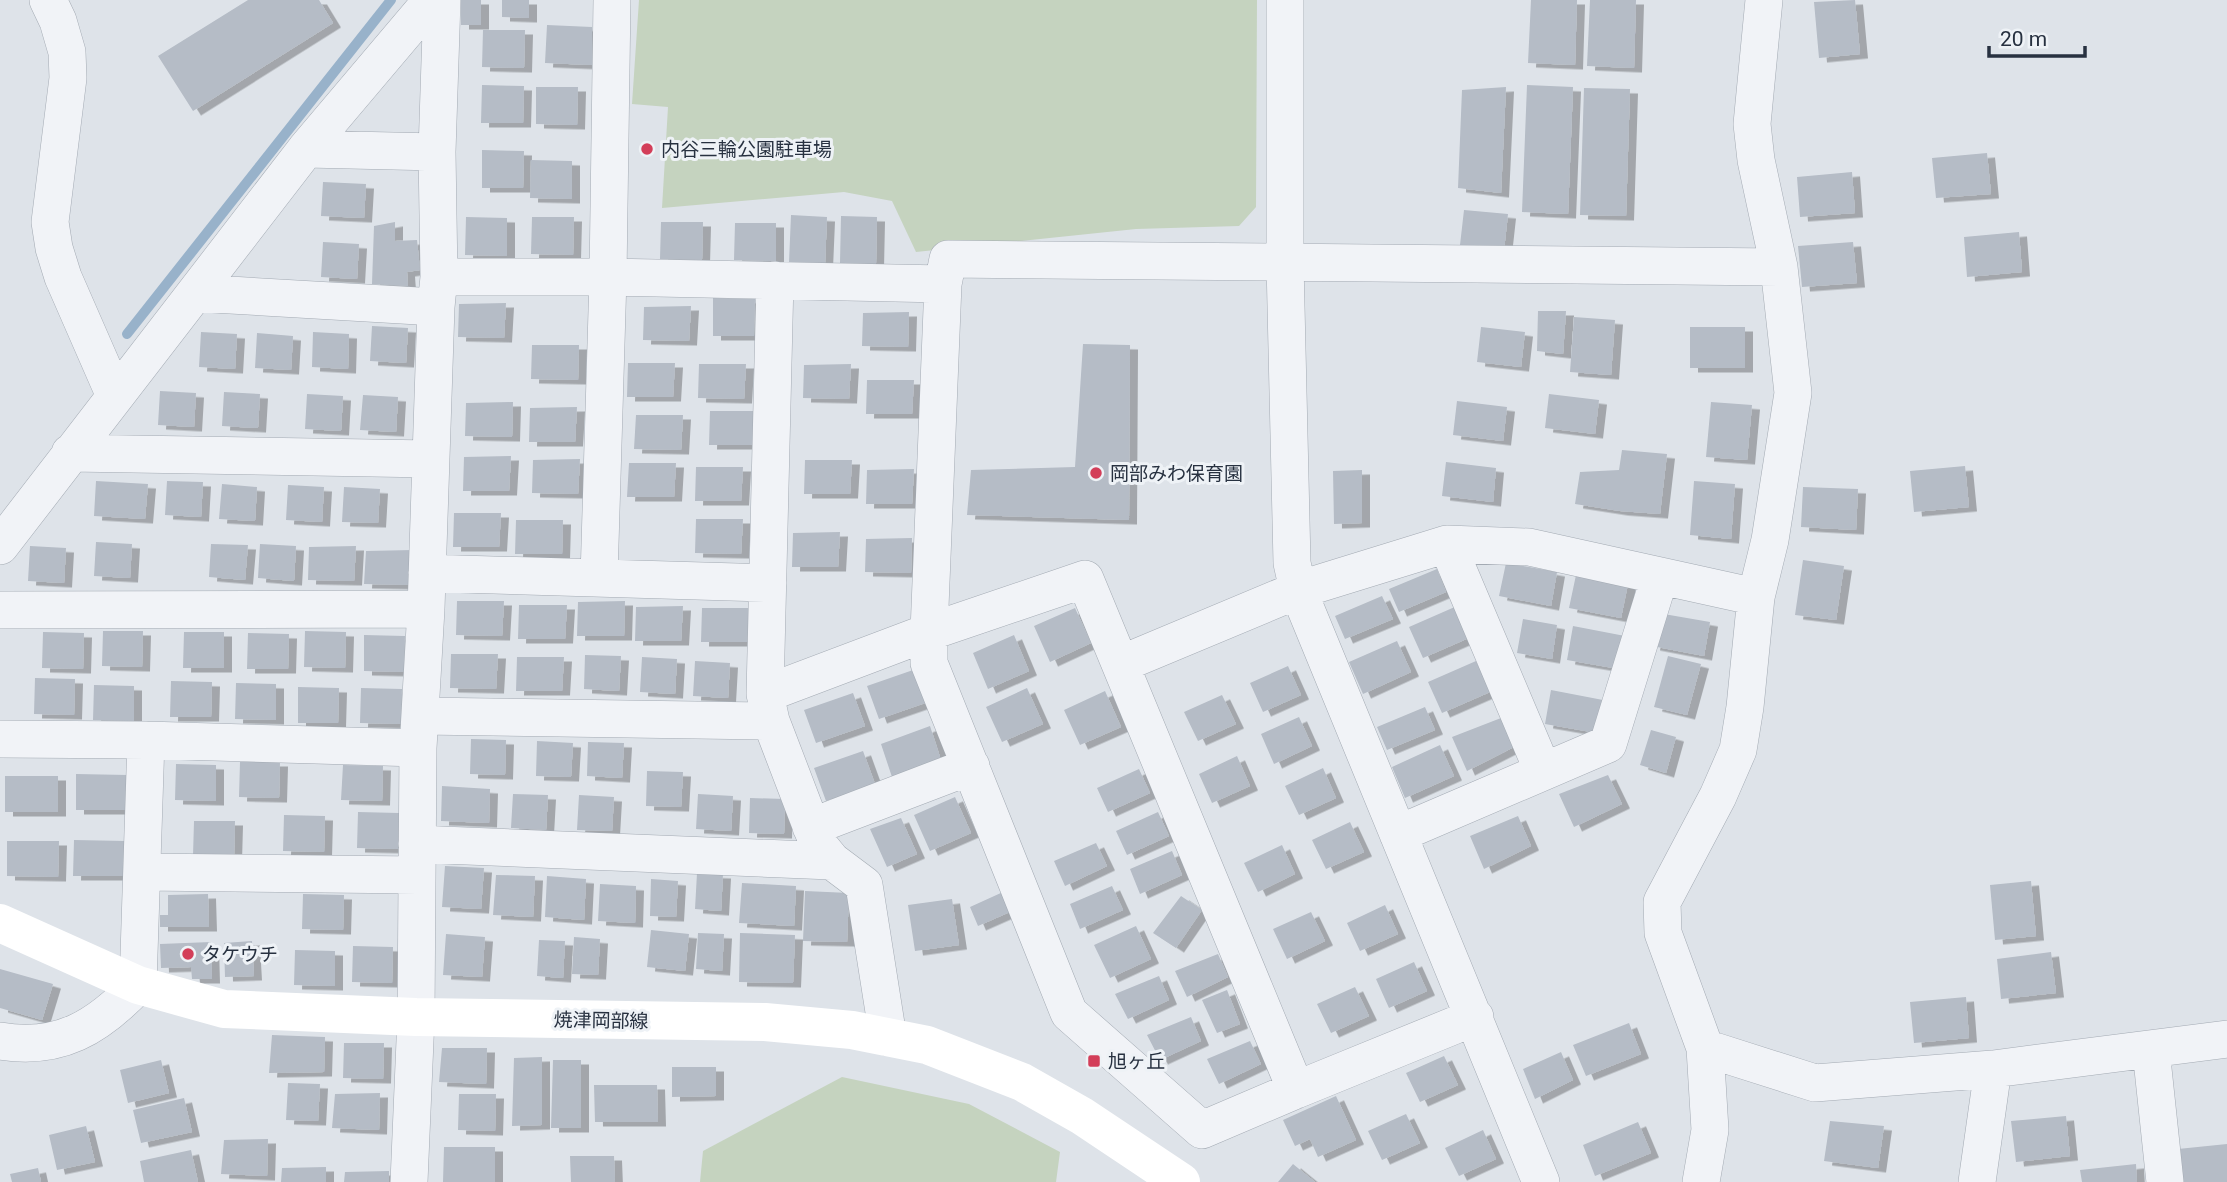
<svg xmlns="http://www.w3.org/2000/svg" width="2227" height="1182" viewBox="0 0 2227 1182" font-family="Roboto,'Noto Sans JP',sans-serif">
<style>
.green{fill:#c5d3bf}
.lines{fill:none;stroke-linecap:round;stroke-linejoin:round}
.stream{stroke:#98b2ca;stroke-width:10}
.building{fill:#b5bcc6;filter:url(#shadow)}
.street-casing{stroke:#a3aab3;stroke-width:38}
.street{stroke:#f1f3f7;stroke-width:37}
.secondary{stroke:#fff;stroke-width:38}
.poi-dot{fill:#d33e59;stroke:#eef2f6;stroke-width:2.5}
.labels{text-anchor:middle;stroke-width:6;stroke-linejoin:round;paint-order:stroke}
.poi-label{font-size:19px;fill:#273140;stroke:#eef2f6;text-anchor:start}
.street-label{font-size:19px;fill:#273140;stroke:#eef2f6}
</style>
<defs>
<filter id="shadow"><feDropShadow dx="8" dy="4.5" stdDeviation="0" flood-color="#0004"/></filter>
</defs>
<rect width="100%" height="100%" fill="#dee3e9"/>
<path class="green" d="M639,0H1257L1256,207L1239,226L1136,229L916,252L892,201L844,192L662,208L668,107L632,104Z
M842,1077L969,1104L1060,1152L1056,1182H700L703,1151Z"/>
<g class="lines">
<path class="stream" d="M127,334L391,0"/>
</g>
<path class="building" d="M248,0H319L333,23L193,111L158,56Z
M461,0H481V25H461Z
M502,0H529V18L502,17Z
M1531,0H1577L1575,65L1528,63Z
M1590,0H1636L1634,68L1587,66Z
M1855,0L1860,54L1819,58L1814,2Z
M547,25L592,27V65L545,63Z
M483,30H525L524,68L482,67Z
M482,85L524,86L523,123H481Z
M1527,85L1573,87L1568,214L1522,212Z
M536,87H578L577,125L536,124Z
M1506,87L1501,193L1458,188L1462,90Z
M1584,88L1630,89L1626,216L1580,215Z
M482,150L524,151L523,188H482Z
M1987,153L1991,194L1936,198L1932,158Z
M531,160L572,161V199L530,198Z
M1852,172L1855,213L1800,217L1797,177Z
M323,182L366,184L364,218L321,216Z
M1464,210L1508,214L1504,250L1460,245Z
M791,215L827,217L825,264L789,263Z
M841,216L877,217L876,264L840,263Z
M466,217L507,218V256L465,255Z
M532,217H574L573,255L531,254Z
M395,222V241L417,240L420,270L407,272L408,286L372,284L374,226Z
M661,222H703L702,260L660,259Z
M735,223H776V261L734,260Z
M2019,232L2022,272L1967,277L1964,237Z
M323,242L359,244L357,279L321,277Z
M1853,242L1857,283L1802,287L1798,246Z
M713,298L755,299L754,336H713Z
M506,303L504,338L458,337L459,304Z
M691,306L689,341L643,340L644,307Z
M1538,311H1566L1563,354L1537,351Z
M909,312L908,347L862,346L863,313Z
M1574,317L1615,320L1611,375L1570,372Z
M372,326L408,328L406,363L370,361Z
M1481,327L1525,332L1521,367L1477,362Z
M1690,327H1745V368H1690Z
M201,332L237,334L235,369L199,367Z
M313,332L349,334L348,369L312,367Z
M257,333L293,336L291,370L255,368Z
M1083,344L1130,345L1129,520L967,515L971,470L1075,467Z
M532,345H579L578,380L531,379Z
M628,363H675L673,397H627Z
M699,364H746L744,399L698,398Z
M851,364L849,399L803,398L804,365Z
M867,380H914L912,414H866Z
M160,391L196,393L194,427L158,425Z
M224,392L260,394L258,428L222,426Z
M307,394L343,396L341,431L305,429Z
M1549,394L1599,400L1595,434L1545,428Z
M363,395L398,397L396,432L360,430Z
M1457,401L1507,407L1503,441L1453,435Z
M513,402L512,437L465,436L466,403Z
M1711,402L1752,405L1747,460L1706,457Z
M577,407L575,442H529L530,408Z
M710,411H756L755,445H709Z
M636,415H683L681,450L634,449Z
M1622,450L1667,454L1660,514L1620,511L1575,504L1580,472L1619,470Z
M511,456L509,491H463L464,457Z
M580,459L578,494L532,493L533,460Z
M805,460H852L850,494H804Z
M1446,462L1496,468L1493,502L1442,496Z
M629,463H676L674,497H627Z
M1965,466L1969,507L1914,512L1910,471Z
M696,467H743L741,501H695Z
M914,469L912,504H866L867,470Z
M1362,470V523L1334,524L1333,471Z
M96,481L148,484L145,519L94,516Z
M167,481L203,482L201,517L165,515Z
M1694,481L1735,484L1731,539L1690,535Z
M222,484L257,487L255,521L219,519Z
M288,485L324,487L322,522L286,520Z
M344,487L380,489L378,523L342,522Z
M1803,487L1858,489L1856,530L1801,527Z
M454,513H501L499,547H453Z
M696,519H743L741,554L695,553Z
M516,520H563L562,554H515Z
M840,532L838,567H792L793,533Z
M912,538L911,573L865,572L866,539Z
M96,542L132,544L130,578L94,576Z
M211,544L248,545L245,580L209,577Z
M260,544L296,546L294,581L258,578Z
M30,546L66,548L64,583L28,581Z
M356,546L354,581L308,580L309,547Z
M413,550L411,585L364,584L366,551Z
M1803,560L1844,566L1836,620L1795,615Z
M1506,563L1557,572L1551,606L1499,596Z
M1437,569L1446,592L1399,612L1389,589Z
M1576,575L1628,584L1621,618L1569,608Z
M1382,596L1393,619L1345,639L1335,616Z
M457,601H504L502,636L456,635Z
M625,601L624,636H577L578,602Z
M519,605H567L565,639H518Z
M683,606L681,641H635L636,607Z
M1457,606L1471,637L1423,658L1409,627Z
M702,608H749L747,642H701Z
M1075,608L1091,643L1050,662L1034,626Z
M1658,613L1710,622L1704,656L1652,646Z
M1523,619L1557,625L1552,659L1517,653Z
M1573,626L1625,636L1619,669L1567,660Z
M103,631H143L142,667L102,666Z
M305,631L346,632L345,668L304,667Z
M43,632L84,633L83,669L42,668Z
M184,632H224V668H183Z
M248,633L289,634L288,669H247Z
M364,635L405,636L404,672L364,671Z
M1014,635L1029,671L988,689L973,653Z
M1397,641L1411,672L1363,694L1349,662Z
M451,654H498L496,689L450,688Z
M585,655L621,656L619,691L584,689Z
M1668,656L1701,664L1687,715L1654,707Z
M517,657H564L562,691H516Z
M642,657L677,659L675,694L640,692Z
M695,661L730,663L728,698L693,696Z
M1476,661L1490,692L1442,713L1428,682Z
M1288,666L1301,695L1263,712L1250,683Z
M916,669L928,702L879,719L867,686Z
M35,678L75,679L74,715L34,714Z
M171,681L212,682L211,717H170Z
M236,683L276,684V720L235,719Z
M94,685L134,686V721L93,720Z
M298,687L339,688L338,723H298Z
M361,688L402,689L401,724L360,723Z
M1027,688L1043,724L1002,742L986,707Z
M1551,690L1603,700L1597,733L1545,724Z
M1105,691L1121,727L1080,745L1064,710Z
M853,693L865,726L816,743L804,710Z
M1222,695L1236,724L1198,741L1184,712Z
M1425,707L1435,730L1387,750L1377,727Z
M1299,717L1312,746L1274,764L1261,734Z
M1501,718L1514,747L1467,771L1452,737Z
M930,726L941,760L892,777L881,744Z
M1651,730L1676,737L1666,773L1640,765Z
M471,739L506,740L505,775L470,774Z
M537,741L573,743L571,777L536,776Z
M588,742L624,743L622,778L587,776Z
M1440,745L1454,776L1405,798L1392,767Z
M863,751L875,784L826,801L814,768Z
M1237,756L1250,786L1212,803L1199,774Z
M240,762H280L279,798L239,797Z
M176,764L216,765V801L175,800Z
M343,765L383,766L382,801L341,800Z
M1323,768L1336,798L1299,815L1285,786Z
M1139,769L1150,793L1108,812L1097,788Z
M647,771L683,772L681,807L646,806Z
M76,774L128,775V810H76Z
M1608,775L1622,804L1574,827L1559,794Z
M5,776H58V812H5Z
M442,786L490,789L489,823L441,821Z
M513,794L548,795L546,830L511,828Z
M698,794L733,796L731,831L696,829Z
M579,795L614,797L612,831L577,830Z
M955,797L971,833L930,851L914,815Z
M750,798L785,799L784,834L749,833Z
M358,812L399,813L398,849L357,848Z
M1158,812L1169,836L1127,855L1116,831Z
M284,815L325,816L324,852L283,851Z
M1518,816L1531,846L1484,869L1470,836Z
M901,818L917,854L887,867L870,829Z
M194,821H235L234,857L193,856Z
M1350,822L1364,852L1326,869L1312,840Z
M74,840L126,841V876H73Z
M7,841H59L58,877L7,876Z
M1096,843L1107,866L1065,886L1054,861Z
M1282,845L1295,874L1258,892L1244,863Z
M1172,851L1182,875L1140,894L1130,869Z
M445,866L484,868L481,909L442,907Z
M697,873L723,874L721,911L695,909Z
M496,875L535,876L533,917L493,915Z
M547,876L586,879L584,920L545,917Z
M651,879L678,881L676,917L650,916Z
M2031,881L2036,936L1995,940L1990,885Z
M742,883L796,886L794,926L739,923Z
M600,884L636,886L635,923L598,921Z
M1112,886L1123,910L1080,929L1070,904Z
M805,891L849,893L847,942L803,941Z
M1003,892L1012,911L978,926L970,907Z
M208,894L209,927H160V915H168V895Z
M303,894L344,895L343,930L302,929Z
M1181,896L1202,910L1176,948L1153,933Z
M952,899L959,945L915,951L908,905Z
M1385,905L1398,934L1360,951L1347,923Z
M1311,912L1325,941L1287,959L1273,929Z
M1136,926L1151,959L1110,978L1094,945Z
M651,930L689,934L685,971L647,967Z
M698,933L724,934L722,971L696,969Z
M740,933L795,935L793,983L739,982Z
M446,934L485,937L482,977L443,975Z
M574,937L600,939L598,975L572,974Z
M539,940L565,941L563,978L537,976Z
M252,941L254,976L225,977L224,943Z
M211,942L212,979H192L191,967L161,968L160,944Z
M353,946L393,947L392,983L352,982Z
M295,950L335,951V986L294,985Z
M2051,952L2056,993L2001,999L1997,959Z
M1218,954L1228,977L1187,997L1175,971Z
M1414,962L1427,991L1389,1008L1376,979Z
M0,969L53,984L42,1020L0,1008Z
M1159,976L1169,1000L1128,1019L1115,994Z
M1355,987L1369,1016L1331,1033L1317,1004Z
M1227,990L1240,1024L1217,1033L1202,1000Z
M1966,997L1969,1038L1914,1043L1910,1002Z
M1191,1017L1201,1041L1160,1060L1147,1035Z
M1629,1023L1641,1054L1586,1076L1573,1045Z
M272,1035L325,1037L324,1072L269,1073Z
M1250,1041L1261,1064L1219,1084L1207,1059Z
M344,1043H384L383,1079L343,1078Z
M442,1048H487L486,1084L439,1082Z
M1561,1052L1573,1080L1535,1099L1523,1069Z
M1444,1056L1458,1085L1420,1102L1406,1073Z
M542,1057V1125L512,1126L514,1058Z
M161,1060L169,1093L128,1103L120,1070Z
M553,1060H581V1128H551Z
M672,1067H716V1096L672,1097Z
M288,1083L320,1084L318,1121L286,1120Z
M594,1085H657L658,1122H595Z
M380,1093L379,1130L332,1128L335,1094Z
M459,1094H496L495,1131L458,1130Z
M1336,1096L1356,1140L1318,1157L1310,1139L1295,1146L1283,1120Z
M184,1098L192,1132L141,1143L133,1110Z
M1406,1114L1420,1143L1382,1160L1368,1131Z
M2066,1116L2070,1156L2016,1162L2011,1121Z
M1830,1121L1884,1126L1878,1168L1824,1161Z
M1638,1122L1651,1153L1595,1176L1583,1145Z
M86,1126L95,1162L57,1170L49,1135Z
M1483,1130L1496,1159L1459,1176L1445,1148Z
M268,1139L267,1176L221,1174L224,1140Z
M2227,1144V1182H2181L2178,1149Z
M444,1147H495V1182H443Z
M191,1150L198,1182H144L140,1161Z
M570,1156H614L615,1182H571Z
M1293,1164L1315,1182H1278Z
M2136,1164L2137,1182H2082L2080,1170Z
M326,1167V1182H281L282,1168Z
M38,1168L41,1182H12L10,1174Z
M389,1171V1182H344L345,1172Z"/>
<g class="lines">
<defs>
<path id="street" d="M48,0L58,21L67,52L68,78L50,222L54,248L63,277L115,396
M1285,0V263L1292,563L1298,590L1541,1182
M306,149L437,152
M439,277H608L943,284
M775,280L765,694L771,721L818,844L832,861L864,885L888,1037
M195,293L436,307
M70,453L431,459
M1447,544L1543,771
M0,546L306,149L432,0
M427,573L768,583
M599,578L608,277L612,0
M0,610L426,609
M1121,664L1298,590L1447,544L1529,547L1756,597
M765,694L929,632V663L1069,1013L1202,1130L1296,1090
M420,716L771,721
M0,739L146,740L418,748
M811,827L971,766
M1398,834L1608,744L1660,576
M417,844L832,861
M142,872L417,875
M1475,1017L1296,1090L1085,579L929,632L943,284L948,259L1779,267
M0,1041C60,1051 98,1027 138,985L146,740
M1705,1048L1815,1083L1993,1069L2227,1039
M2151,1050L2165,1182
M409,1182L416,1017L418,748L426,609L436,307L439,277L437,152L442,0
M1701,1182L1710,1130L1705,1048L1663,933L1662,902L1718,796L1738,750L1745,707L1756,597L1770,540L1793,393L1779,267L1756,160L1752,124L1764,0
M1977,1182L1993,1069"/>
</defs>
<use href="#street" class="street-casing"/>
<use href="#street" class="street"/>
<path class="secondary" d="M0,923L138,985L224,1009L416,1017L765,1022L852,1030L927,1045L1022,1082L1082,1116L1181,1182"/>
</g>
<g class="poi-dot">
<circle cx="647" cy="149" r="7"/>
<circle cx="1096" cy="473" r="7"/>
<circle cx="188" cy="954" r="7"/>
<rect x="1087" y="1054" width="14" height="14" rx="3.5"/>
</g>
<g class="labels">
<g class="poi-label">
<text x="661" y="156">内谷三輪公園駐車場</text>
<text x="1110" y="480">岡部みわ保育園</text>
<text x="202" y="961">タケウチ</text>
<text x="1108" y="1068">旭ヶ丘</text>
</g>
<g class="street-label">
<text transform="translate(601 1020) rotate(1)" y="7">焼津岡部線</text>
</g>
</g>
<path d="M1989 46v10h96v-10" fill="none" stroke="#273140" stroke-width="3.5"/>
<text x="2000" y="46" font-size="21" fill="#273140" stroke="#eef2f6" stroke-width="5" paint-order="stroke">20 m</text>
</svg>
